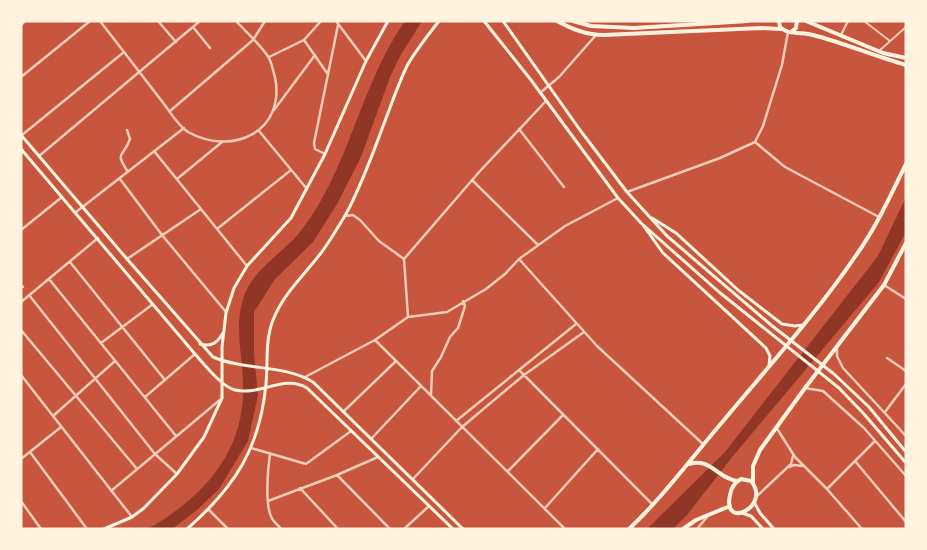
<svg xmlns="http://www.w3.org/2000/svg" width="927" height="550" viewBox="0 0 927 550" font-family="Manrope,sans-serif">
<style>
.water{fill:#8f3625}
.lines{fill:none;stroke-linecap:round;stroke-linejoin:round}
.pedestrian{stroke:#f1ccb7;stroke-width:2}
.minor{stroke:#f1ccb7;stroke-width:2.5}
.tertiary{stroke:#f1ccb7;stroke-width:2.5}
.secondary{stroke:#fff3e0;stroke-width:3}
.primary{stroke:#fff3e0;stroke-width:4}
</style>
<rect width="100%" height="100%" fill="#c8553d"/>
<path class="water" d="M405,21H422L400,56L390,77L361,157L337,204L313,242L275,279L254,312V354L258,395L248,441L219,489L197,510L172,529H148C205,496 246,451 243,382C242,353 234,324 244,296C255,266 286,252 303,228C350,166 360,85 405,21Z
M906,197V232L879,282L733,456L687,515L673,529H647L725,452L878,256Z"/>
<g class="lines">
<path class="pedestrian" d="M864,21L890,41
M879,51L906,27"/>
<path class="minor" d="M158,21L176,42
M336,21L366,61
M21,25L25,21
M193,27L210,48
M841,35L848,21
M304,40L327,73
M269,57L304,40L321,21
M21,77L90,21
M540,93L559,77L596,35
M274,110L315,55
M170,111L253,40L265,21
M519,129L564,187
M127,130L130,139C123,159 114,150 128,172
M22,135L124,52
M154,151L247,266
M325,154L315,149L314,143L338,25
M39,156L200,21
M120,179L162,235L226,312
M177,179L222,142
M472,180L538,245
M76,212L184,128
M345,216L353,215L360,220L379,241L404,259
M217,229L291,170
M21,230L62,197
M127,259L201,209
M519,259L597,346L703,444
M70,262L165,380
M49,279L176,436
M21,285L23,287
M884,285L906,299
M29,295L155,454L177,474
M21,302L98,238
M408,317L404,259L480,171L546,101
M21,330L137,469
M375,340L565,529
M101,343L153,304
M887,358L906,371
M519,370L653,505
M305,377L375,340L408,317L447,312L486,289L505,274L519,259L565,226L618,198
M431,395L432,371L441,357L450,337L458,328L465,306L463,301
M145,397L195,354
M343,412L396,361
M885,412L906,384
M53,416L115,361
M456,421L576,324
M776,427L795,457L827,489L862,529
M371,439L421,386
M251,448L306,464L351,431
M30,452L87,529
M270,454C268,469 264,508 273,520C275,523 279,526 281,529
M21,459L61,427
M855,461L906,522
M789,467L794,465L803,466
M508,471L563,415
M337,475L390,529
M413,479L462,427L524,375L584,332
M300,488L338,529
M827,489L875,441
M111,491L221,399
M756,497L791,464L793,456
M21,501L41,529
M268,501L337,475L378,457
M545,508L598,449
M209,510L228,529
M404,529L429,506"/>
<path class="tertiary" d="M100,21C120,47 141,74 161,100C169,110 177,125 188,132C233,157 286,131 275,77C273,71 272,64 269,58C262,46 246,32 236,21
M259,131L307,189
M755,142L785,167L879,217
M627,192L720,158L755,142L763,126L782,65L788,32
M837,349V356L843,368L906,436
M21,375L132,517
M805,388L823,391L864,428L906,476
M697,529L707,517"/>
<path class="secondary" d="M484,21L531,80L618,198L641,223L719,292L839,388L864,414L906,463
M503,21L580,130L627,192L667,236L771,325L834,374L869,407L906,452
M21,135L127,259L213,357C246,371 283,364 313,382L463,529
M21,149L195,354C204,364 222,387 235,390C261,396 284,374 307,388L453,529
M652,218L676,233L738,290L782,324L795,326L803,325
M643,225L663,253L766,348L770,356L769,366
M200,344C212,347 217,343 223,333
M754,502L760,513L774,529
M742,513L751,516L763,529
M104,529L132,517L144,508L177,474L204,437L222,398V347L226,313L234,288L247,266L291,218L325,154L366,61L388,21
M187,529C235,487 260,448 266,384C268,363 265,340 273,320C283,294 305,274 321,253C330,241 338,227 346,214C363,183 375,147 388,113C394,97 400,80 408,64C417,49 428,35 439,21"/>
<path class="primary" d="M557,21C572,29 586,35 604,35L761,28L781,29
M573,21L591,26L634,28L748,21
M779,21L780,27C787,35 802,32 813,35C844,43 874,56 906,65
M806,21L883,53L906,58
M791,32L796,28L797,21
M689,464C710,457 718,479 738,481
M741,479L751,481C772,506 722,531 730,495C731,488 734,483 741,479Z
M753,483V466L760,450L805,388L884,285L906,243
M629,529C664,496 693,456 724,420C769,366 817,313 857,254C877,226 891,194 906,164
M683,529L696,520L730,506"/>
</g>
<rect width="927" height="550" fill="none" stroke="#fff3e0" stroke-width="45"/>
</svg>
